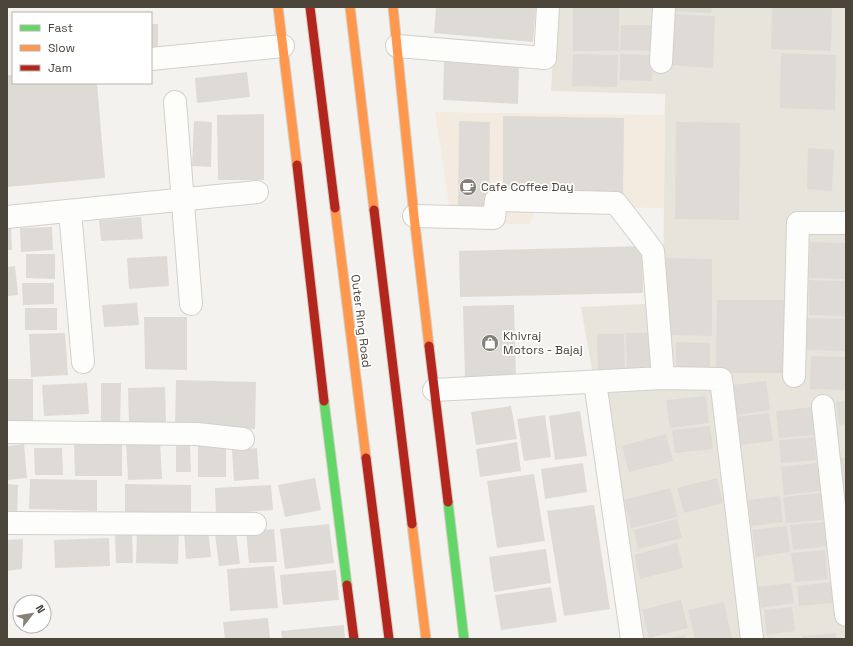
<svg xmlns="http://www.w3.org/2000/svg" width="853" height="646" viewBox="0 0 853 646" font-family="'Space Grotesk',sans-serif">
<style>
.residential{fill:#e7e4dc}
.commercial{fill:#f3ebdf}
.building{fill:#dedbd6}
.lines{fill:none;stroke-linecap:round;stroke-linejoin:round}
.street-casing{stroke:#d2d0cb;stroke-width:24}
.fast-casing{stroke:#d3cfc5;stroke-width:11}
.slow-casing{stroke:#d3cfc5;stroke-width:11}
.jam-casing{stroke:#d3cfc5;stroke-width:11}
.street{stroke:#fdfdfc;stroke-width:22}
.fast{stroke:#63d668;stroke-width:9}
.slow{stroke:#ff974d;stroke-width:9}
.jam{stroke:#b3261e;stroke-width:9}
.labels{text-anchor:middle;stroke-width:3.5;stroke-linejoin:round;paint-order:stroke}
.poi-label{font-size:12px;fill:#4b4439;stroke:#fff;text-anchor:start}
.street-label{font-size:12px;fill:#4b4439;stroke:#fff}
</style>
<rect width="100%" height="100%" fill="#f4f2ee"/>
<path class="residential" d="M556,7H846V639H639L581,307L663,303L665,94L551,91Z"/>
<path class="commercial" d="M435,112L665,115L664,208L536,206L530,224L452,225Z"/>
<path class="building" d="M436,7H536L533,42L434,33Z
M573,7H619V51H573Z
M669,7H712L711,13L669,11Z
M772,7H832L831,51L771,49Z
M672,14L715,16L713,68L669,65Z
M151,24H158V52H151Z
M621,25H651V51L620,50Z
M781,53L836,55L835,110L780,108Z
M573,54L618,55L617,87L572,86Z
M620,54L653,55L652,81L620,80Z
M444,62L519,65L518,104L443,100Z
M247,72L250,97L197,103L195,78Z
M7,75H13V83H97L105,178L7,187Z
M264,114V180H218L217,115Z
M503,116L624,118L623,198L503,197Z
M194,121L212,122L211,167L192,166Z
M459,121L490,122L489,213L458,212Z
M676,122L740,123L739,220L675,219Z
M808,148L834,150L832,191L807,189Z
M141,217L143,239L101,241L99,220Z
M7,226H11L12,250H7Z
M52,227L53,250L21,252L20,228Z
M810,242L846,243V279L809,278Z
M642,246L643,293L460,297L459,251Z
M26,254H55V279L26,278Z
M167,256L169,286L129,289L127,258Z
M666,258L712,259V336L665,335Z
M15,266L18,295L7,296V267Z
M809,280L846,281V316L809,315Z
M22,283H54V304L23,305Z
M717,300H787V373H716Z
M137,303L139,325L104,327L102,305Z
M514,305L516,379L465,380L463,306Z
M25,308H57V330H25Z
M144,317H187V370L145,369Z
M807,318L846,319V351L806,350Z
M65,333L68,375L31,377L29,334Z
M626,333H650L651,371L627,372Z
M597,334H624L625,372L598,373Z
M676,342L710,343V369H676Z
M811,356L846,357V390L810,389Z
M7,379H33V423H7Z
M176,380L256,382L255,429L175,427Z
M766,381L770,410L737,415L733,385Z
M87,383L89,414L44,416L42,385Z
M101,383H121L120,424H101Z
M165,387L166,423L129,424L128,388Z
M706,396L709,423L670,428L666,400Z
M846,401V424L839,425L836,402Z
M511,406L517,439L476,445L471,412Z
M813,407L816,435L779,438L776,411Z
M580,411L587,456L555,460L549,416Z
M769,413L773,441L740,445L736,417Z
M545,415L551,457L524,461L517,419Z
M710,426L713,449L675,453L672,430Z
M666,434L673,461L629,472L622,446Z
M814,437L816,460L781,463L779,440Z
M160,440L162,479L128,480L126,442Z
M517,442L521,471L480,477L476,449Z
M198,443H226V477H198Z
M24,444L27,478L7,480V446Z
M122,444V476H75L74,445Z
M176,446H190L191,472H176Z
M34,448H62L63,475H35Z
M257,448L259,479L234,481L232,450Z
M846,457V485L841,486L836,458Z
M583,463L587,492L545,499L541,469Z
M818,463L821,491L784,495L781,467Z
M534,474L545,541L497,548L487,481Z
M315,478L321,510L285,517L278,485Z
M717,478L723,503L684,513L677,488Z
M30,479L97,480V511L29,509Z
M7,484L18,485L17,517H7Z
M125,484L191,485V514L125,513Z
M271,485L273,510L216,514L215,488Z
M670,488L678,517L631,528L624,500Z
M821,493L823,520L786,523L783,497Z
M780,496L783,522L751,526L748,500Z
M594,505L610,609L564,616L547,511Z
M677,519L682,538L638,549L634,530Z
M824,522L827,546L793,550L790,525Z
M329,524L334,563L285,569L280,529Z
M787,526L790,552L756,557L752,530Z
M208,528L211,557L186,559L184,530Z
M274,529L277,562L249,563L246,531Z
M137,530L179,531L178,564L136,563Z
M236,531L240,564L219,566L215,533Z
M132,533L133,563H116L115,534Z
M109,538L110,566L55,568L54,540Z
M23,539L22,569L7,571V540Z
M677,543L683,568L640,579L634,555Z
M546,549L551,583L494,592L489,557Z
M825,550L828,579L795,582L791,553Z
M274,566L278,608L230,611L227,569Z
M336,570L339,600L283,605L280,575Z
M831,582L833,603L799,606L797,586Z
M791,583L794,603L761,608L758,587Z
M551,587L557,622L501,630L495,595Z
M681,600L688,628L649,638L642,610Z
M724,602L732,639H695L688,610Z
M792,607L795,631L767,635L764,610Z
M268,618L270,639H225L223,622Z
M344,625L345,639H282L281,631Z
M836,633V639H802V636Z
M685,635V639H668V638Z"/>
<g class="lines">
<defs>
<path id="street" d="M397,46L545,58L548,7
M151,59L283,46
M661,62L664,7
M175,102L191,304
M70,211L83,362
M414,216L494,218L496,200L616,203L653,251L663,378
M7,217L257,192
M794,376L798,223H846
M595,382L632,639
M434,390L663,378L721,379L752,639
M823,406L846,615
M7,432L197,434L243,439
M7,523L255,524"/>
<path id="fast" d="M324,401L347,585
M448,502L464,639"/>
<path id="slow" d="M278,7L297,165
M350,7L374,210
M393,7L414,216L429,346
M335,208L366,458
M412,524L426,639"/>
<path id="jam" d="M310,7L335,208
M297,165L324,401
M374,210L412,524
M429,346L448,502
M366,458L389,639
M347,585L354,639"/>
</defs>
<use href="#street" class="street-casing"/>
<use href="#fast" class="fast-casing"/>
<use href="#slow" class="slow-casing"/>
<use href="#jam" class="jam-casing"/>
<use href="#street" class="street"/>
<use href="#fast" class="fast"/>
<use href="#slow" class="slow"/>
<use href="#jam" class="jam"/>
</g>
<defs>
<symbol id="cafe-disc" viewBox="-11 -11 22 22"><circle r="9.5" fill="#868178" stroke="#fff"/><path d="M-5.5-4.5H6V0H3Q3 3.5 0 3.5H-2.5Q-5.5 3.5-5.5 0ZM3-3.2v2h1.7v-2ZM-6 4.5H4V6H-6Z" fill="#fff"/></symbol>
<symbol id="shop-disc" viewBox="-11 -11 22 22"><circle r="9.5" fill="#868178" stroke="#fff"/><path d="M-5-2.5h2.3a2.7 3.5 0 0 1 5.4 0H5L5.5 6h-11ZM-1.5-2.5h3a1.5 2.3 0 0 0-3 0Z" fill="#fff"/></symbol>
</defs>
<g fill-rule="evenodd">
<use href="#cafe-disc" x="458" y="177" width="20" height="20"/>
<use href="#shop-disc" x="480" y="333" width="20" height="20"/>
</g>
<g class="labels">
<g class="poi-label">
<text x="481" y="191">Cafe Coffee Day</text>
<text x="503" y="340">Khivraj<tspan x="503" dy="14">Motors - Bajaj</tspan></text>
</g>
<g class="street-label">
<text transform="translate(361 321) rotate(83)" y="4">Outer Ring Road</text>
</g>
</g>
<rect width="853" height="646" fill="none" stroke="#4b4439" stroke-width="16"/>
<rect x="12" y="12" width="140" height="72" fill="#ffffff" stroke="#b7b4b0"/>
<rect x="20" y="25" width="20" height="6" fill="#63d668" stroke="#b7b4b0"/>
<text x="48" y="32" font-size="12" fill="#4b4439">Fast</text>
<rect x="20" y="45" width="20" height="6" fill="#ff974d" stroke="#b7b4b0"/>
<text x="48" y="52" font-size="12" fill="#4b4439">Slow</text>
<rect x="20" y="65" width="20" height="6" fill="#b3261e" stroke="#b7b4b0"/>
<text x="48" y="72" font-size="12" fill="#4b4439">Jam</text>
<g transform="translate(32 614) rotate(59)"><circle r="19" fill="#ffffff" stroke="#b7b4b0"/>
<path d="M0-3L7 15L0 10L-7 15Z" fill="#868178"/>
<text y="-6" font-size="11" font-weight="bold" text-anchor="middle" fill="#4b4439">N</text>
</g>
</svg>
